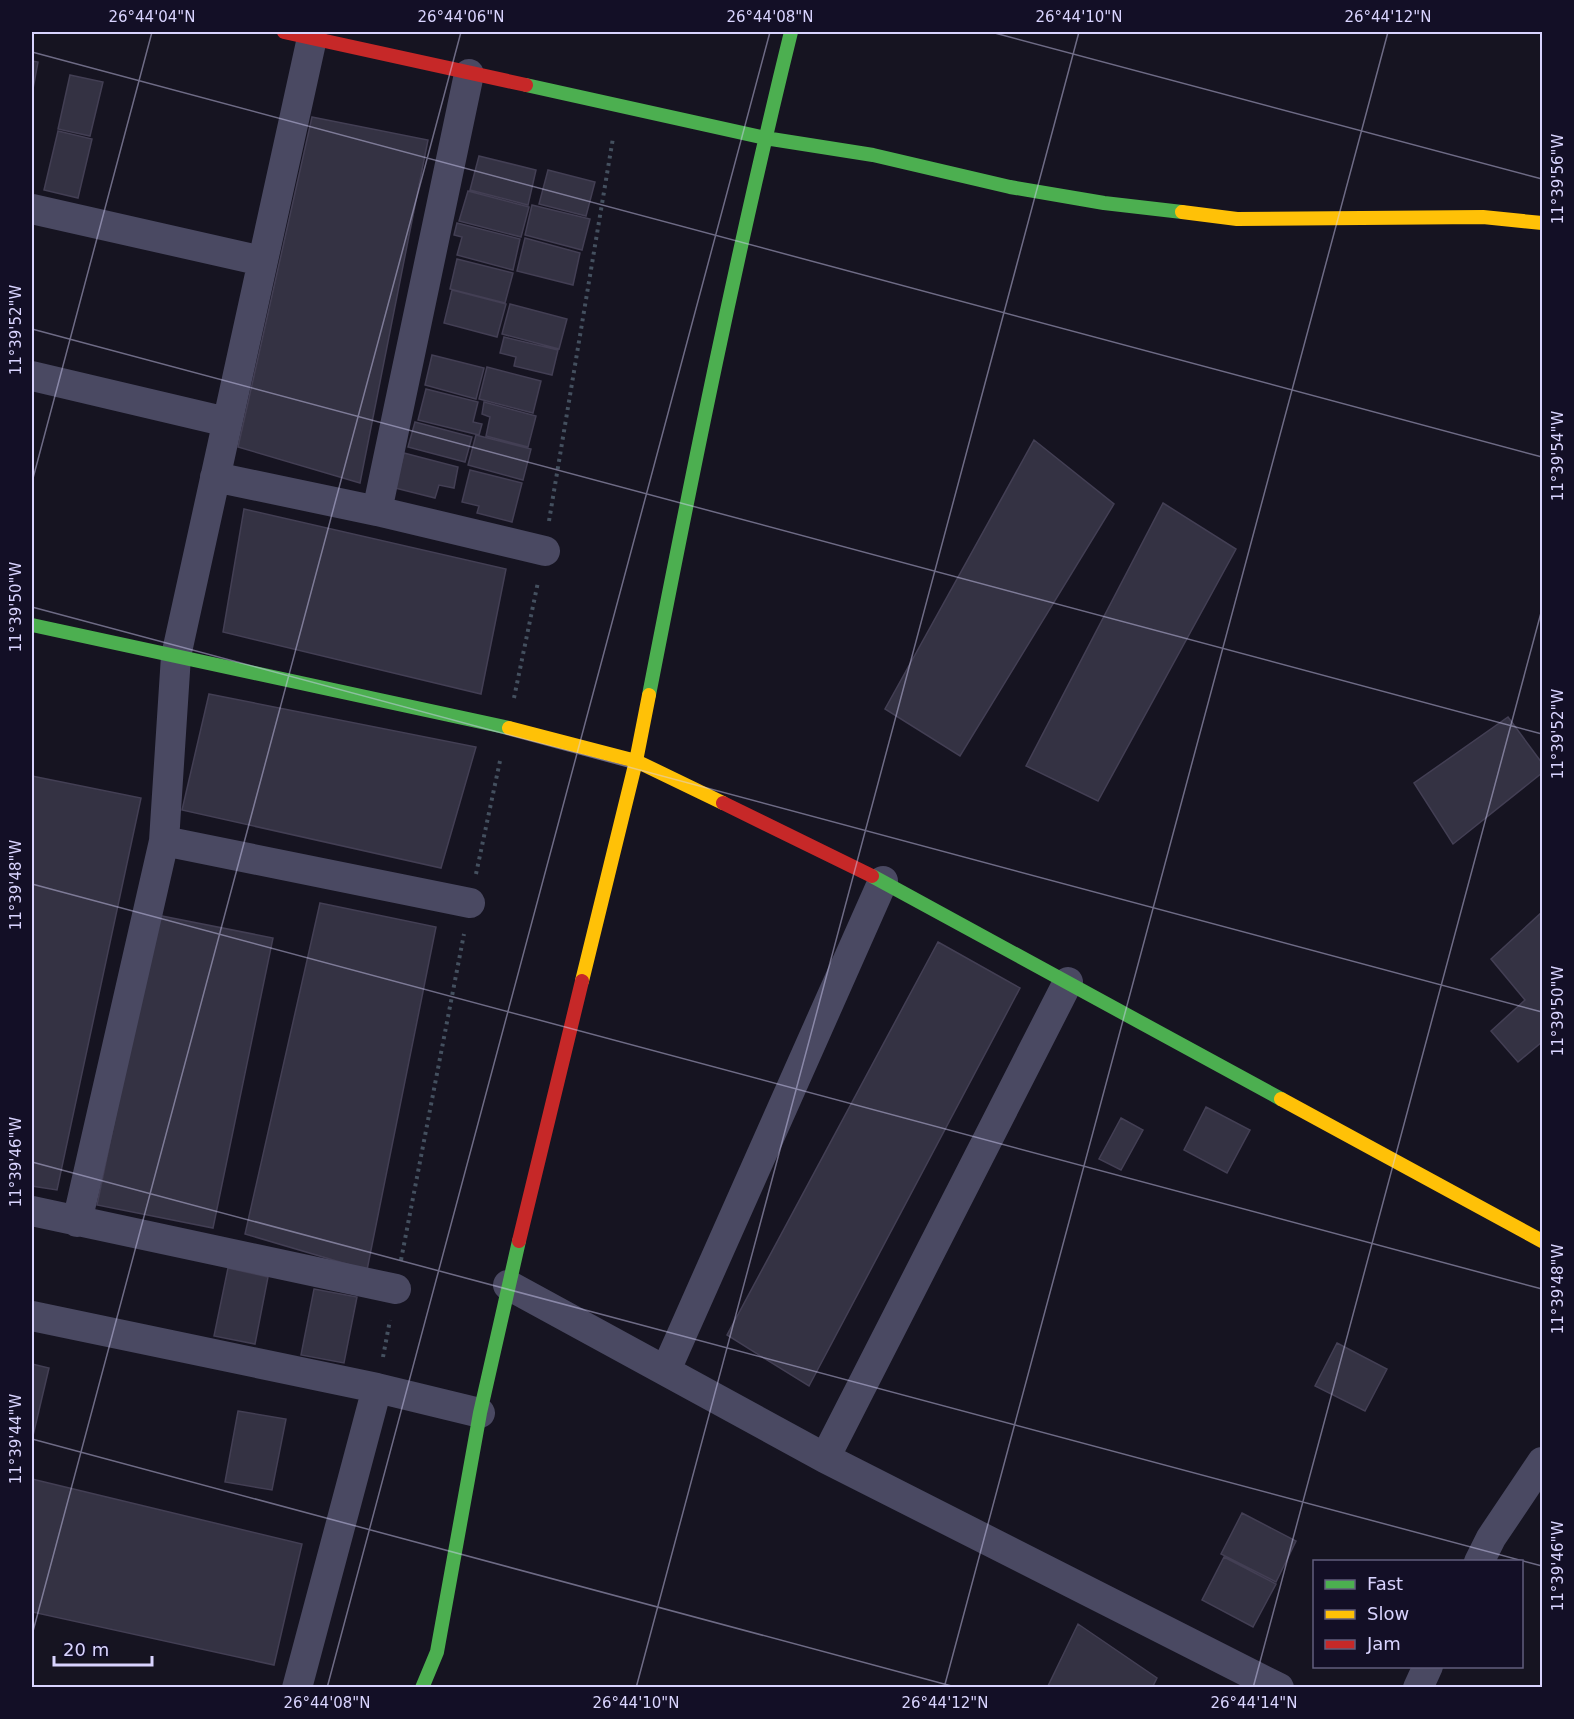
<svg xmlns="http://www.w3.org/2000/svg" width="1574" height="1719" viewBox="0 0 1574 1719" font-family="'DejaVu Sans',sans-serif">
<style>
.building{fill:#343243;stroke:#433f54;stroke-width:1.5}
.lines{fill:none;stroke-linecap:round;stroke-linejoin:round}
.path{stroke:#44505f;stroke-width:4;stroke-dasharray:3 4.5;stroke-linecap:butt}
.street{stroke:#4a4962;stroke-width:30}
.fast{stroke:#4caf50;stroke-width:14}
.slow{stroke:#ffc107;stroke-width:14}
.jam{stroke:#c62828;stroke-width:14}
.ticks{fill:none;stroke:#d9d4ff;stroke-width:1.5;stroke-opacity:0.45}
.neatline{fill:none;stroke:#d9d4ff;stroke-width:2}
.ticks-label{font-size:15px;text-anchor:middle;fill:#d9d4ff}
</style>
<rect width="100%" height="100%" fill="#161421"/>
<path class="building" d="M32,61L38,62L32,94Z
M70,75L103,82L90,136L58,129Z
M312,117L428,140L360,483L238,447Z
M58,131L92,139L78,198L44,190Z
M479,156L536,170L528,205L470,190Z
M548,170L595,182L586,216L539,204Z
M468,191L529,207L521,237L459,221Z
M532,205L590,219L582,250L525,235Z
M457,223L520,239L513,270L457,255L462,237L454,235Z
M525,238L580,253L573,285L517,271Z
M457,259L513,273L505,303L450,289Z
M452,290L506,304L497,337L444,323Z
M510,304L567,319L559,349L502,334Z
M504,337L558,350L552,375L514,366L516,357L500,353Z
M432,355L484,368L476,399L425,385Z
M487,367L541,381L533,413L479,399Z
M426,389L478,402L473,422L482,424L479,435L418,420Z
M484,402L536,416L528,447L486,436L490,417L482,414Z
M415,422L472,437L465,462L408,447Z
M476,435L531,449L523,480L468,465Z
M1034,440L1114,504L960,756L885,709Z
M404,453L458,467L454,488L439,485L435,498L395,488Z
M470,470L522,483L512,522L477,513L479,506L462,502Z
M1163,503L1236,549L1098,801L1026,766Z
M244,509L506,569L481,694L223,632Z
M209,694L476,747L441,868L182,810Z
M1508,717L1542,763V773L1453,844L1414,783Z
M32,776L141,798L57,1190L32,1186Z
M320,903L436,927L367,1270L245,1234Z
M1542,912V1042L1518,1062L1491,1031L1525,1000L1491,959Z
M157,915L273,938L213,1228L97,1205Z
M938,942L1020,988L809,1386L727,1335Z
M1206,1107L1250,1130L1227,1173L1184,1150Z
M1121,1118L1143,1130L1121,1170L1099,1159Z
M228,1268L268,1277L255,1344L214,1336Z
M314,1289L357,1297L344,1363L301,1355Z
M1337,1343L1387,1369L1365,1411L1315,1386Z
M32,1364L49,1368L32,1440Z
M238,1411L286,1419L272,1490L225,1482Z
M32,1479L302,1544L274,1665L32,1612Z
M1242,1513L1296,1541L1276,1582L1221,1554Z
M1224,1557L1276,1584L1253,1627L1202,1600Z
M1078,1624L1157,1678L1152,1688H1047Z"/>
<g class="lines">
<path class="path" d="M549,521L613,138
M514,698L538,582
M476,874L500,761
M401,1260L464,934
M383,1357L390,1320"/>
<path class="street" d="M32,209L262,261
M32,376L227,422
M215,477L377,511L545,551
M377,511L469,74
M164,841L470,903
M32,1211L396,1289
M77,1222L164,841L176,656L312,38
M508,1285L825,1458L1279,1688
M32,1316L377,1388L480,1413
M666,1370L883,881
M825,1458L1068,982
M1479,1562L1491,1538L1542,1462
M297,1688L377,1388
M1418,1688L1428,1666"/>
<path class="fast" d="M526,85L765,138L873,155L1010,187L1104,203L1182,212
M32,625L509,728
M649,695C692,474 737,251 791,32
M872,876L1281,1099
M422,1688L437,1652L480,1413L519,1241"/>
<path class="slow" d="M1182,212L1237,219L1483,217L1542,223
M509,728L636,761L723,803
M582,981L636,761L649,695
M1281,1099L1542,1241"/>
<path class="jam" d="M284,32L526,85
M723,803L872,876
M519,1241L582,981"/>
</g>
<path class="ticks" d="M991,32L1542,179M32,52L1542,457M32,329L1542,734M32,482L152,32M32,607L1542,1012M32,884L1542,1289M32,1162L1542,1566M32,1439L959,1688M32,1635L461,32M327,1688L770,32M636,1688L1079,32M944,1688L1388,32M1253,1688L1542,609"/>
<rect width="1574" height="1719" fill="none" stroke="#130f26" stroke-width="66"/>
<rect x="1313" y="1560" width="210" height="108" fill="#130f26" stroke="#625e7d" stroke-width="1.5"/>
<rect x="1325" y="1580" width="30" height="9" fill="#4caf50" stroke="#625e7d" stroke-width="1.5"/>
<text x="1367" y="1590" font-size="18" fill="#d9d4ff">Fast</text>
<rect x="1325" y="1610" width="30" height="9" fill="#ffc107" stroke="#625e7d" stroke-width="1.5"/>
<text x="1367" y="1620" font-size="18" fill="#d9d4ff">Slow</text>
<rect x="1325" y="1640" width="30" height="9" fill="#c62828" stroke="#625e7d" stroke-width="1.5"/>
<text x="1367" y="1650" font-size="18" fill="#d9d4ff">Jam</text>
<path d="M54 1656v9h98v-9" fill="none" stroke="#d9d4ff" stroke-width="3"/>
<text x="63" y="1656" font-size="18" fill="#d9d4ff" stroke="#130f26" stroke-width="4.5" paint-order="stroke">20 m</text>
<rect x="33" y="33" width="1508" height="1653" class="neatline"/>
<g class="ticks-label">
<text x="152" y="22">26°44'04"N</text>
<text x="461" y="22">26°44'06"N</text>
<text x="770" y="22">26°44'08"N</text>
<text x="1079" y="22">26°44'10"N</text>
<text x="1388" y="22">26°44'12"N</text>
<text transform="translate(1558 179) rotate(-90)" y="5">11°39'56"W</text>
<text transform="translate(16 330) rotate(-90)" y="5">11°39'52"W</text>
<text transform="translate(1558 456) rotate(-90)" y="5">11°39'54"W</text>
<text transform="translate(16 607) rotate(-90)" y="5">11°39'50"W</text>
<text transform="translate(1558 734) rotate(-90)" y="5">11°39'52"W</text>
<text transform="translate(16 885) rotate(-90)" y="5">11°39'48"W</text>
<text transform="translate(1558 1011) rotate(-90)" y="5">11°39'50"W</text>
<text transform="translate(16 1162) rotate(-90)" y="5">11°39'46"W</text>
<text transform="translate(1558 1289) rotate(-90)" y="5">11°39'48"W</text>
<text transform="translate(16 1439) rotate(-90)" y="5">11°39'44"W</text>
<text transform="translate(1558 1566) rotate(-90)" y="5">11°39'46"W</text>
<text x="327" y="1708">26°44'08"N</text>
<text x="636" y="1708">26°44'10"N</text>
<text x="945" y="1708">26°44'12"N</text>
<text x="1254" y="1708">26°44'14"N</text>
</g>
</svg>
